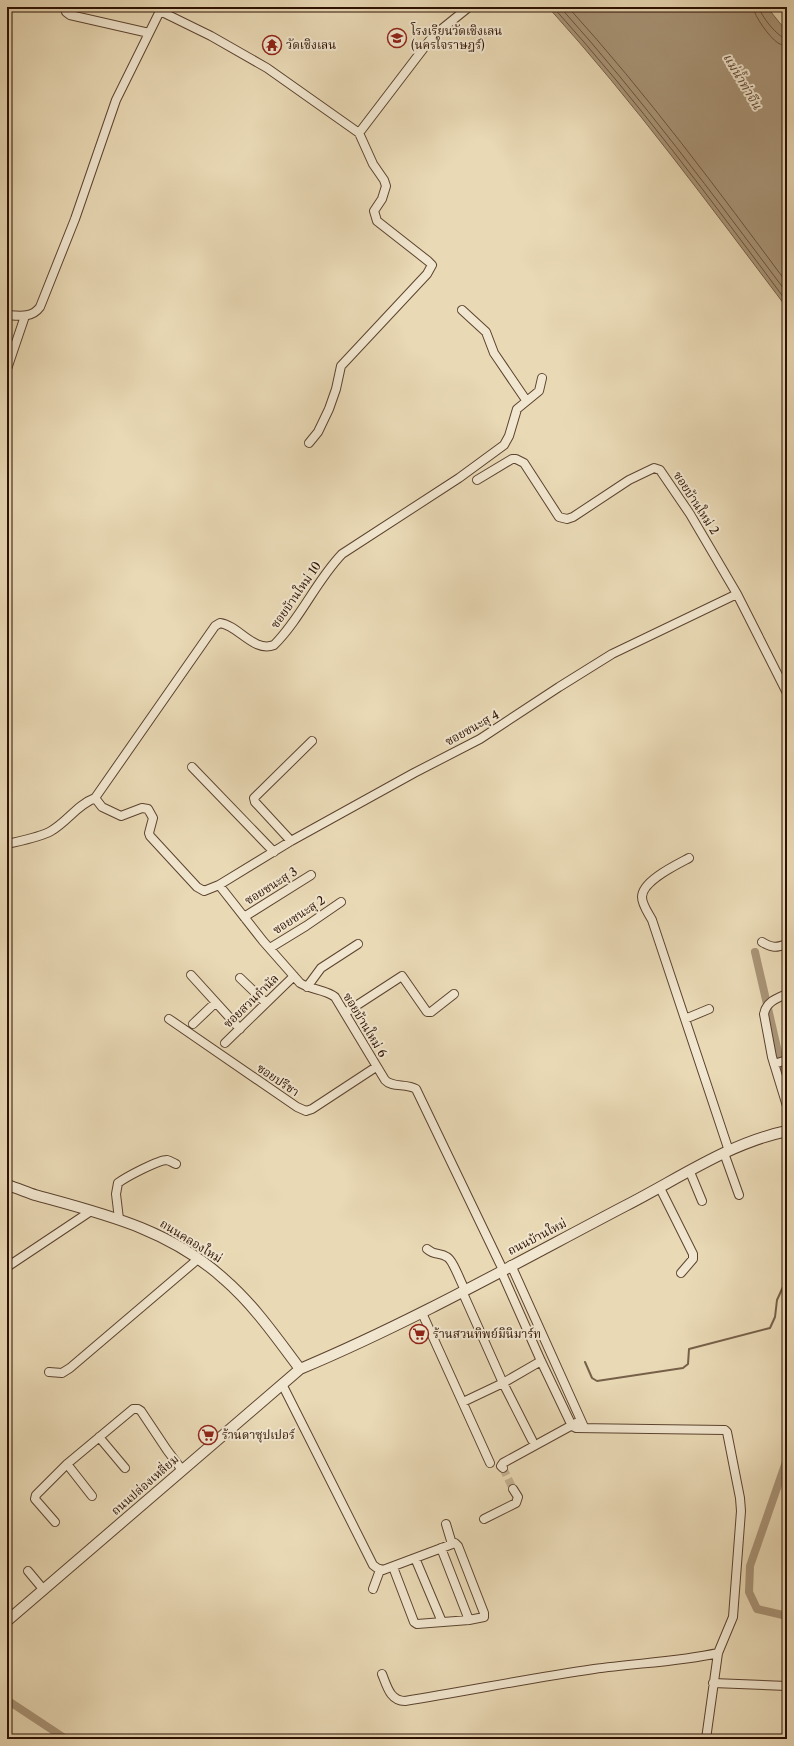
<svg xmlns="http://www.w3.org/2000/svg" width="794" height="1746" viewBox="0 0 794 1746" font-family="'Libre Caslon Text','Noto Serif Thai',serif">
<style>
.water{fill:#a99578;stroke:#776049}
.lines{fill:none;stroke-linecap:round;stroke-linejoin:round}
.shore{stroke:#6b533d;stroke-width:1}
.stream{stroke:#776049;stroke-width:2}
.canal{stroke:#a99578;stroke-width:8}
.minor-tunnel{stroke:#c3b191;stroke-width:8;stroke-dasharray:8 4;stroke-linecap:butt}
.minor-casing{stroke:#5c432f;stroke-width:10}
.tertiary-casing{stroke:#5c432f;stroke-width:12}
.minor{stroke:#f1e6cf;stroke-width:8}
.tertiary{stroke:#f1e6cf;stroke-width:10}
.labels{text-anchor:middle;stroke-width:4;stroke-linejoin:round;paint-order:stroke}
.poi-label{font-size:12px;fill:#2d1102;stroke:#f1e6cf;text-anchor:start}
.street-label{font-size:12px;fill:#2d1102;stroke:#f1e6cf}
.water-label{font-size:13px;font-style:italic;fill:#5f4631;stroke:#f1e6cf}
</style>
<rect width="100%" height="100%" fill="#e9d9b5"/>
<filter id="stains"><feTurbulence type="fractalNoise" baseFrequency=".005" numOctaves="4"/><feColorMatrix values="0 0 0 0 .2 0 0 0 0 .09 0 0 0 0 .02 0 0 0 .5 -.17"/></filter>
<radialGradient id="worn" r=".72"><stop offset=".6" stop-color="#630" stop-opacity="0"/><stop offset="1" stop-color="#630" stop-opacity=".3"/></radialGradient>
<path class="water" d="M548,7H767L787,32V308C710,206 634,102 548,7Z"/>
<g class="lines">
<path class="shore" d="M553,7C637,100 712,201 787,302
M560,7C641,97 714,196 787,293
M568,7C647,94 717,189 787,283
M753,7C754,16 770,38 778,43C781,45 784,45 787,45
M759,7C760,15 778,38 787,39"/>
<path class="stream" d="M585,1362L592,1378L597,1381L683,1368L688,1364L689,1349L770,1328L775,1317L777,1300L787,1278"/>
<path class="canal" d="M755,952L778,1052L787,1081
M787,1459L750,1566L749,1592L757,1609L787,1616
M7,1700L66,1739"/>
<path class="minor-tunnel" d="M503,1468L513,1489"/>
<defs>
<path id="minor" d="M65,7L66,12L70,15L149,33
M359,133L433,36L469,7
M462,310L486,332L494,353L526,400
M7,315C20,316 32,318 40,307L75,219L116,100L160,11L211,36L267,68L359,133L373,164L384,180L386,186L382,199L374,211L377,221L428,261L432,265L427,274L341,366L336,389L329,409L318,432L309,443
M7,369L25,316
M477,480L512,459H516L524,463L559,517L567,519L573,517L629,480L654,468L660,470L690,514L737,594L787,693
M192,767L274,852
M95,798L102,807L121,816L142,808L148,809L153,818L149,833L150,836L197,887L204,891L219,885L263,941L300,983C311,990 325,989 335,997L385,1080C392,1088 406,1083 416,1089L503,1270
M291,841L255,802L254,798L312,741
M7,844C20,841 41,837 51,831C68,821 77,805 95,798L215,626L220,623C238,625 254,653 274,645C301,618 316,581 342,554L459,478L504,445L509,436L517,409L539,391L542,378
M689,858C676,865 642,881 642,897C642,905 649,914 652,920L729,1151
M219,885L291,841L414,773L480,739L559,687L612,654L737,594
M244,917L311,875
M762,942C772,948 776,948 787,944
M270,948L306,926L341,902
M191,975L240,1029
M240,978L266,1003
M307,987L321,968L358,944
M787,994C777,998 766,1002 764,1014L772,1057L787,1106
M345,1013L402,976L427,1012H431L454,994
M169,1019L297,1107L306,1111L312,1109L376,1067
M685,1019L709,1009
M193,1024L215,1003
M225,1043L294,976
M774,1064L787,1060
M724,1153L739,1195
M690,1172L702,1201
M660,1188L693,1254V1259L681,1273
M119,1219L116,1194L118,1183C126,1177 158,1160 167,1160C171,1161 173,1163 176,1164
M427,1249C435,1256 440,1252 447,1257C453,1260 461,1283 465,1290
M511,1265L584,1427
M7,1267L91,1211
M501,1271L541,1361L572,1426L576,1428L725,1430L727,1432L740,1498L741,1511L733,1617L718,1653L706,1739
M462,1291L503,1383L532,1440
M422,1313L490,1463
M49,1372L62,1373L70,1368L198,1259
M282,1384L373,1565L377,1568L383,1570L455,1543L458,1546L484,1613V1617L469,1620L417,1624L414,1622L393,1567
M463,1402L503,1383L541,1361
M99,1437L125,1468
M67,1464L92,1496
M503,1468L501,1466L503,1463L576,1423
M484,1519L516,1503L518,1497L513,1489
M55,1522L35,1499L36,1495L67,1464L133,1409H138L141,1411L167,1450L182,1470
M446,1524L452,1544
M441,1548L469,1620
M415,1558L442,1622
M28,1571L43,1589
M373,1589L380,1570
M382,1674C387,1686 390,1701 405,1701C468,1691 531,1678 594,1669C636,1663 678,1662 718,1653
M713,1683L787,1686"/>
<path id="tertiary" d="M7,1185C17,1188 26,1192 35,1195C104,1214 169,1229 224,1279C254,1305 276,1337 300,1369
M7,1621L300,1369C412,1322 518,1262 625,1206C678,1179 729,1143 787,1131"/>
</defs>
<use href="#minor" class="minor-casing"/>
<use href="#tertiary" class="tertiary-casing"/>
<use href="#minor" class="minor"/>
<use href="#tertiary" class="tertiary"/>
</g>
<defs>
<symbol id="school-ring" viewBox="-11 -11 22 22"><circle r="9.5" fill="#f1e6cf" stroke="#8f2418" stroke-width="1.5"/><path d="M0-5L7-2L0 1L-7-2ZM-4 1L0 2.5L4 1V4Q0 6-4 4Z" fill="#8f2418"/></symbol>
<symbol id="temple-ring" viewBox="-11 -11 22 22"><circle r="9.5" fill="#f1e6cf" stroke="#8f2418" stroke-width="1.5"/><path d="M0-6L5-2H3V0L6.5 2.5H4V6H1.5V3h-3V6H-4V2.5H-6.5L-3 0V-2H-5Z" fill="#8f2418"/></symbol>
<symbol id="supermarket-ring" viewBox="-11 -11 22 22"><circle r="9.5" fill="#f1e6cf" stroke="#8f2418" stroke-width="1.5"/><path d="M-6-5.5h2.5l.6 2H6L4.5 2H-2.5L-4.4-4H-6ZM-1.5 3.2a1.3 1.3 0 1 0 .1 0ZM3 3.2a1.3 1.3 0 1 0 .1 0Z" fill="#8f2418"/></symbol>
</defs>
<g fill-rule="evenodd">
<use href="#school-ring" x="386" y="27" width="22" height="22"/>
<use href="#temple-ring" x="261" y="34" width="22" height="22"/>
<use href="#supermarket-ring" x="408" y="1323" width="22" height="22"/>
<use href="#supermarket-ring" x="197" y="1424" width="22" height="22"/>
</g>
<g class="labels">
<g class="poi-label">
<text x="411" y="35">โรงเรียนวัดเชิงเลน<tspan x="411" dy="14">(นครใจราษฎร์)</tspan></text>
<text x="286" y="49">วัดเชิงเลน</text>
<text x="433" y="1338">ร้านสวนทิพย์มินิมาร์ท</text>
<text x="222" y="1439">ร้านดาซุปเปอร์</text>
</g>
<g class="street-label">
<text transform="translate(696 503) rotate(57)" y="4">ซอยบ้านใหม่ 2</text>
<text transform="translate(296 595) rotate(-55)" y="4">ซอยบ้านใหม่ 10</text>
<text transform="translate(472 728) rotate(-29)" y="4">ซอยชนะสุ 4</text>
<text transform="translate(271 886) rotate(-32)" y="4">ซอยชนะสุ 3</text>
<text transform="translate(299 915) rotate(-33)" y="4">ซอยชนะสุ 2</text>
<text transform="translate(251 1001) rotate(-44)" y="4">ซอยสวนกำนัล</text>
<text transform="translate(365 1025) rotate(59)" y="4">ซอยบ้านใหม่ 6</text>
<text transform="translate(278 1080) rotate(34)" y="4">ซอยปรีชา</text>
<text transform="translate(537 1237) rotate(-27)" y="4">ถนนบ้านใหม่</text>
<text transform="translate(191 1241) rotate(32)" y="4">ถนนคลองใหม่</text>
<text transform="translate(145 1485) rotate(-41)" y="4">ถนนปล่องเหลี่ยม</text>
</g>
<g class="water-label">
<text transform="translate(743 81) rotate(59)" y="5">แม่น้ำท่าจีน</text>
</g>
</g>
<rect width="794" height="1746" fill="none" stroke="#e9d9b5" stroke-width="24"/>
<rect x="8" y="8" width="778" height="1730" fill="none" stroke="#2d1102" stroke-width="2"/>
<rect x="12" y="12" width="770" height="1722" fill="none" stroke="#2d1102"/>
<rect width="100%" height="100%" filter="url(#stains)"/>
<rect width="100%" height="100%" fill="url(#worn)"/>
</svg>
